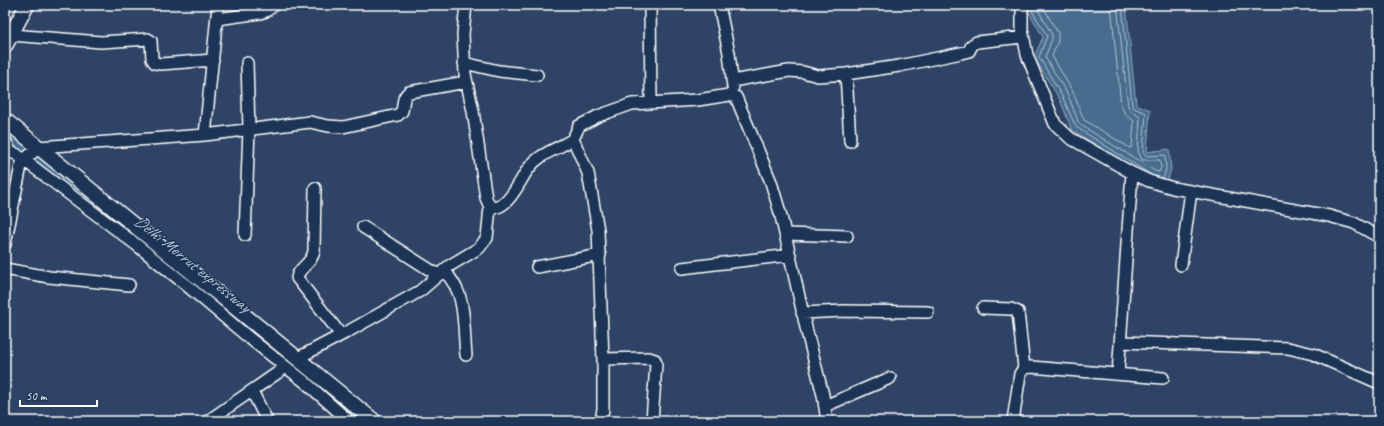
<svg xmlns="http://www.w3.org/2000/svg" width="1384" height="426" viewBox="0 0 1384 426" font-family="Caveat,sans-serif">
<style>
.water{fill:#466c8e;stroke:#90a7bb}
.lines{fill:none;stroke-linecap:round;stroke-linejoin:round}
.shore{stroke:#b5c4d2;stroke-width:1}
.canal{stroke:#466c8e;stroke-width:11}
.minor-casing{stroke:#fff;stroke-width:14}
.tertiary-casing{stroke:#fff;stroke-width:17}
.minor{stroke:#1d3557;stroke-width:11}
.tertiary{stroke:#1d3557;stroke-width:14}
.labels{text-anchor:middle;stroke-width:3;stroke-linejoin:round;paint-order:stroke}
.water-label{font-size:17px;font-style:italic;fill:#b5c4d2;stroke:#1d3557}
</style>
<rect width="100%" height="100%" fill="#2f4366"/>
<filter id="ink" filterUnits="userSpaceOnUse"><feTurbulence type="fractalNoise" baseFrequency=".025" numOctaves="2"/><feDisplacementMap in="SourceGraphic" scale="8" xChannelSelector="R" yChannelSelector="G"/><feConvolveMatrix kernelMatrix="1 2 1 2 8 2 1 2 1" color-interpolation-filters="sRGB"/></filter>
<g filter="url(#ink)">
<path class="water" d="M1028,5H1126L1136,104L1150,110L1147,152L1169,149L1171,169L1167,183L1152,180L1072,130L1060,100L1034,57L1043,37L1027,9Z"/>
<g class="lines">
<path class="shore" d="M1031,5V9L1047,36L1039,57L1063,98L1076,127L1150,174
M1036,5L1037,8L1052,35V39L1045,57L1068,95L1079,124L1139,161H1141L1142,163L1155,171L1159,172L1161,168L1160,160H1142L1138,151L1140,117L1131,111L1128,106L1117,5
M1042,5L1058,33V41L1052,56L1073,92L1084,120L1130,148L1132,147L1134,121L1126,115L1121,106L1111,5
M1122,5L1132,105L1134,108L1146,113L1143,152L1147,156L1165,155L1166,168L1164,177L1161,178"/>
<path class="canal" d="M5,131L136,238
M324,392L359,421"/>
<defs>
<path id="minor" d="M466,5L463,34L465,74L473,111L486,198L490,207C508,212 520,179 529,168C540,153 558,149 573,139L579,126L598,116L632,104L698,100L729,95L736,97L771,182L781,216L807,332L823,395L827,421
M650,5L651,102
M719,5L729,53L733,87
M1022,5V29L1027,55L1055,124L1070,138L1132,173L1149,181L1173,188L1329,216L1354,223L1379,237
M217,19L260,13L266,11L274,5
M11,35L101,42L148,39L151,41L152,59L155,63L161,64L213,60
M464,63L499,71L537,75
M846,74L850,141
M732,81L789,71L803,72L818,76L846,74L899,66L961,53L969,51L972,45L977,42L1023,37
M205,135L218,5
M573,139L588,173L598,230L603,359V409L601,421
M5,140L10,151
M5,150L16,154L24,160L138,246L185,284L248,337L305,382L349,421
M315,188L314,251C312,264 298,268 297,278L341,335
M363,227L438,275
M785,234L847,236
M245,235L249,129L247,63
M5,244L21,166L24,160L39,147L205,135L310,122L328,126L343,127L398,115L402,111C404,103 402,97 409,92L466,82
M1181,265L1191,191
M537,267L600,255
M682,268L790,255
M5,269L49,277L129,285
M445,270C449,277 455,284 458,292C465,308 464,337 466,355
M983,308L1011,309L1018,312L1024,368
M802,313L844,311L928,312
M1121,342L1288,348L1313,354L1379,383
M298,358L347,332L420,291L449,266L479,248L487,238L490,207
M603,359L649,358L655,360L656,364L652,421
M1118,374L1132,173
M252,391L267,421
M825,406L890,378
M208,421L286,367
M1013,421L1020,374L1024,368L1031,367L1163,378"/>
<path id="tertiary" d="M5,46L27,5
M5,120L374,421"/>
</defs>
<use href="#minor" class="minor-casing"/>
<use href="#tertiary" class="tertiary-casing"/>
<use href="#minor" class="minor"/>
<use href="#tertiary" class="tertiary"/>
</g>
</g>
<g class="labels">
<g class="water-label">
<text transform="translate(193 263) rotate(39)" y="6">Delhi Merrut expressway</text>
</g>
</g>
<rect width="1384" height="426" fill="none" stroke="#1d3557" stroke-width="20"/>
<rect x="10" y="10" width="1364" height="406" fill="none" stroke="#fff" stroke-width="1.5" filter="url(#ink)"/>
<path d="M20 400v6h77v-6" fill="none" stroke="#ffffff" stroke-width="2"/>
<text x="26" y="400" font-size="12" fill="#ffffff" stroke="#1d3557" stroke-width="3" paint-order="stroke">50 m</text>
</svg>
